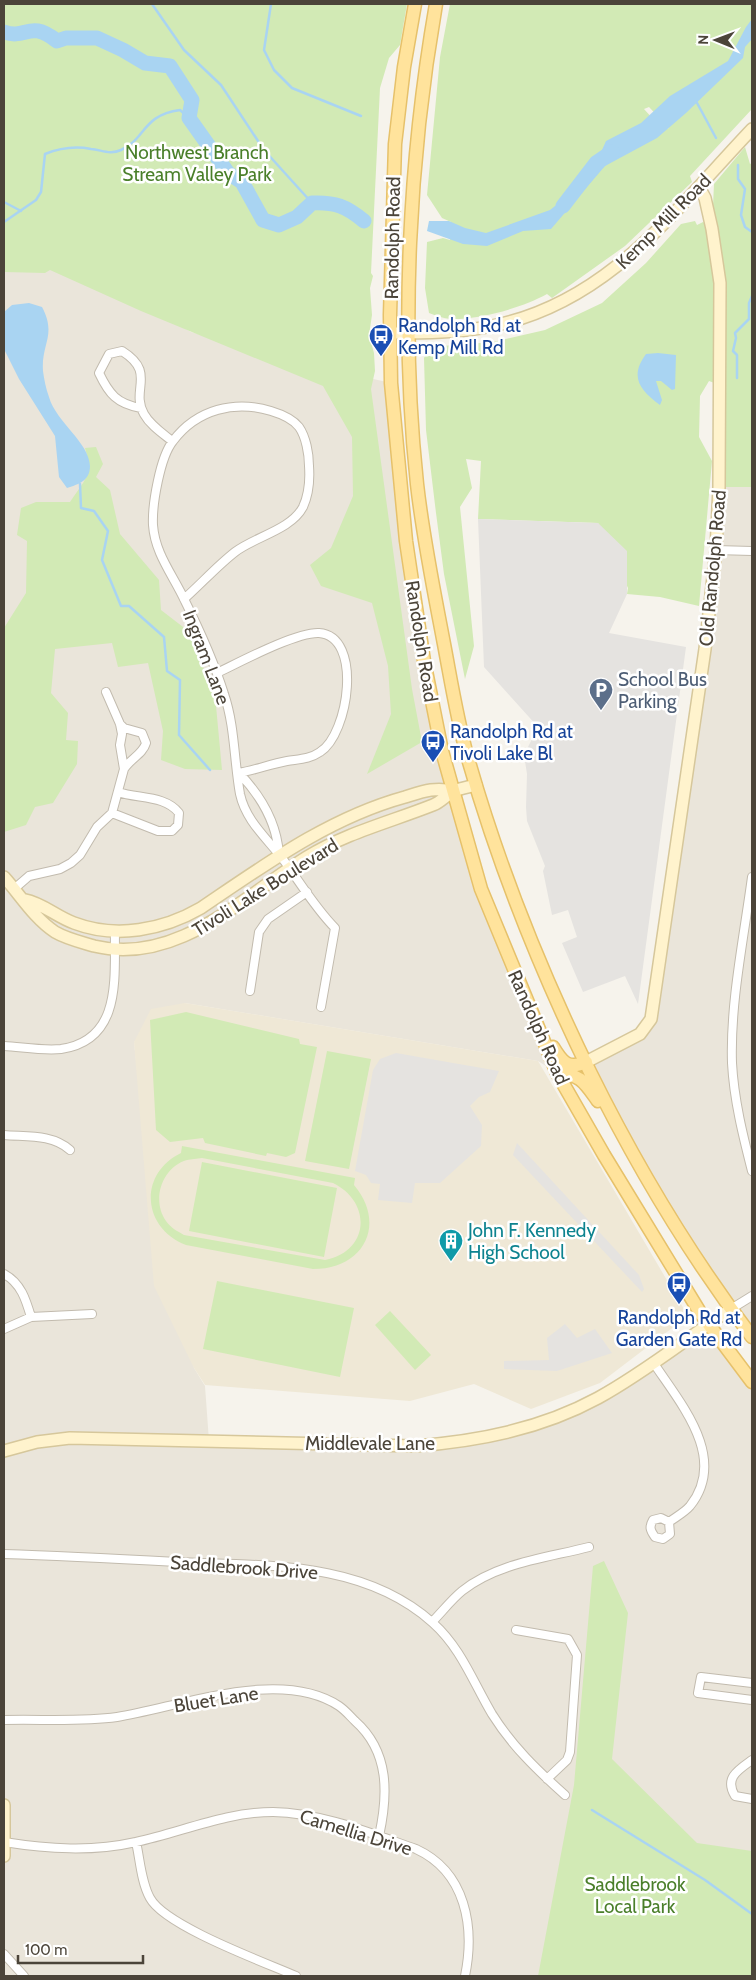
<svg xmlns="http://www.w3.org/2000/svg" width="756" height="1980" viewBox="0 0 756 1980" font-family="Cabin,sans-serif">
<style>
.residential{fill:#eae5da}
.education{fill:#efe8d6}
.green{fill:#d2eab5;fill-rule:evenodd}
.parking{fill:#e5e3e0}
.water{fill:#a9d4f2}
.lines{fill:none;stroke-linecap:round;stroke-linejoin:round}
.stream{stroke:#a9d4f2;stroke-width:2.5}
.river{stroke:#a9d4f2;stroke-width:15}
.street-casing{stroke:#c2bbae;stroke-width:10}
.secondary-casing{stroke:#d6c79b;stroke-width:14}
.primary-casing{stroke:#e6c16a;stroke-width:15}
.street{stroke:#fff;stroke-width:8}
.secondary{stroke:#fff3cd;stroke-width:11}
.primary{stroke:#ffe39c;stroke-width:12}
.labels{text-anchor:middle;stroke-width:5;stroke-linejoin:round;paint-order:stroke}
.park-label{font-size:19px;fill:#4a7f2a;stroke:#fff}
.street-label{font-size:19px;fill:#4b4439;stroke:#fff}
.transit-label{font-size:19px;fill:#164399;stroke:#fff;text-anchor:start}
.service-label{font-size:19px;fill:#4e5e75;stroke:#fff;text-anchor:start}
.culture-label{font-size:19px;fill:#0d838f;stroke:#fff;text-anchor:start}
</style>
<rect width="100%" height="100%" fill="#f6f3ec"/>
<path class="residential" d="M65,263L191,332L276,357L391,383L424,661L481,889L557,1073L538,1061L185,1003L134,1042L142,1116L194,1368L205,1386L209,1441L415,1446L496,1435L598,1397L708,1324L752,1382V1976H4V266Z
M719,487H752V1337L731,1309L586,1062L646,1028L667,915Z"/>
<path class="education" d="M185,1003L538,1061L688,1316L600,1383L531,1409L474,1384L410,1401L205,1385L194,1368L154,1286L134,1042L151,1009Z"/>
<path class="green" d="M4,4H407L400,45L389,58L380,88L371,273L373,276L370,288L372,315L369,335L374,353L375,371L371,389L412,689L422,742L367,774L391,714L388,666L372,603L321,586L310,565L331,548L353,496L352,437L323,386L141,311L50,270L45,273L4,272Z
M450,4H752V109L690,176L692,182L625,246L552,298L547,294C522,308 478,320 450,319C442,318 435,315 429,313L425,288L427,242L443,238L450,240L451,222L442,218L427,195L440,57ZM649,107L669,128L663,130L644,109Z
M745,147L750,164L752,163V487H719L720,385L709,381L700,396L699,437L712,461L699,606L660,597L627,594L628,588L598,523L478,519L481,461L466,459L472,488L460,507L474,646L465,679L444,574L436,513L426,430L424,358L429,347L493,342L545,330L602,303L646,263L681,224L695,221L697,225L703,222L712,228L714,184Z
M96,447L103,464L96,477L110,490L120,534L159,580L161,610L187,630L215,695L222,770L185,769L161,760L163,731L148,663L118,667L112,643L55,649L51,693L68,713L66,740L78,741L77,764L53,803L35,807L26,825L4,832V628L26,593L27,541L17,535L21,508L36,502H70C85,480 93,475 85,448Z
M186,1012L299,1039L300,1044L317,1047L295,1153L286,1157L267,1153L266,1156L205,1143L203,1138L170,1142L156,1130L150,1020Z
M327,1051L371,1059L349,1169L305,1161Z
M182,1146L355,1178L354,1185C387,1224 364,1269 313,1269L186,1245C142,1228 138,1174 181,1153ZM202,1158L333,1183C372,1202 370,1251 325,1260L184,1235C177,1231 171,1228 166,1221C151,1200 162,1167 187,1160C191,1159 197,1159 202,1158Z
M202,1162L337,1188L324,1257L189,1231Z
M217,1281L354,1308L340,1377L203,1349Z
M390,1311L431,1355L415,1370L375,1325Z
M604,1561L628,1613L612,1759L697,1843L752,1851V1976H538L574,1785L593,1566Z"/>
<path class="parking" d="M478,519L598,523L627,551V594L609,633L686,647L638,1004L625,976L583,992L562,943L577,937L568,910L552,915L543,871L545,866L527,821L526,807L527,774L524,755L538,727L484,667Z
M396,1053L499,1071L490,1092L479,1097L470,1106L482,1125L481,1146L440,1183H415L412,1203L378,1200L380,1184L371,1183L366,1175L355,1171L373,1070L380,1059Z
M517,1143L639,1275L644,1289L642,1292L513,1155Z
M565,1324L577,1338L595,1329L612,1353L557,1371L504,1369V1361L549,1360L547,1338Z"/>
<path class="water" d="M752,19V39L745,47L743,58L686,113L657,138L605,166L551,229L523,231L487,246L463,244L427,231L429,221H449L465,228L486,233L550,210L589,179L606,141L641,123L670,96L728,61L746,27Z
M29,303L42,307C57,335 41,344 43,371C44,379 46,389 49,397C56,422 89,442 90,466C90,480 80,484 67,488L59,477L55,436L19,379L4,349V312L12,305Z
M658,353L676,355L675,389L672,390L661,381H656L662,400L660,405C640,390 629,377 646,354Z"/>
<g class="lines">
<path class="stream" d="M152,4L184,50L221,85L264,150L312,203
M271,4L264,50L274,70L292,88L361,116
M696,101L716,138
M738,165V179L745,189L741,215L745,227L752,232
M4,202L21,211
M4,222L36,200L41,192L45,154C60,148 76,146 91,149C102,150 110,155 121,150C146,139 142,115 180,110L189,118
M737,378V355L733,351L736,338L735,333L749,319V303L752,296
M80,484L81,508L94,511L108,531L102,560L121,606H129L164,637L167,671L180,680L179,735L210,770
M592,1810L705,1880L752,1914"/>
<path class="river" d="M4,32C27,40 29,19 57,41L66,38H97L123,50L145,63L170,66L192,100L189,118L228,173L242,182L263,220L279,225L297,217L312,203C335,202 346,206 364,221
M563,206L596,163L612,152"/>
<defs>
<path id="street" d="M141,408C117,404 109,394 99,373L109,354L122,351C157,373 130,389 144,414C150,425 162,433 172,441
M716,550L752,551
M184,599C201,584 217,566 235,552C254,537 291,530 303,507C309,494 310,480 309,466C309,454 306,437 299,427C292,418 281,414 271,411C235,400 197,409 173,441C160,457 152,505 153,525C155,554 173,575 185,601C200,631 214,662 224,694C235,726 234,761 240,794C246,822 269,840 285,862C301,884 316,909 335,928L321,1007
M217,673C240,662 296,632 319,633C363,636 349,734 320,752C310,759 299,759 287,761C271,764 255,770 239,773
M120,724L124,728L142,733L146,743C143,754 130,759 124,769
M239,773C261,796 277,823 279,855
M112,813L158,831H172L178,825L179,813C165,795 138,799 118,792
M752,877C744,937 730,1003 732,1063C734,1100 743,1136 752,1171
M14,889L29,876L60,869L71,863L80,855L97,827L112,813L124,769L120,745L122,734L120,724L106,692
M250,991L259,932L268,919L307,892
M4,1046C22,1047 43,1051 61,1049C123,1040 114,976 115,930
M4,1135C27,1137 52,1134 70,1150
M4,1274C21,1283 26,1300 31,1317
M731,1309L752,1296
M4,1329L31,1317L92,1314
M653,1362C679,1402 729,1457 690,1506C685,1512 676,1517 669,1522L661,1518L653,1520C649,1527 650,1530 655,1537L663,1539L670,1534L669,1522
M4,1554C62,1556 120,1559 177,1562C264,1566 363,1560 433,1623C461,1648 473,1682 492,1714C512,1746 537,1770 565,1795
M432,1622C442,1612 451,1600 462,1591C497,1563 546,1558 589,1547
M516,1630L568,1639L577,1655L570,1752L567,1760L547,1779
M752,1683L701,1677L698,1693L752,1700
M4,1720C41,1719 81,1722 117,1717C180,1707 280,1667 339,1706C345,1710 350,1716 355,1721C390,1752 388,1795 379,1836
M752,1760C738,1770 724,1778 735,1796L752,1799
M4,1842C48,1849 92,1852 136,1842C182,1832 226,1812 273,1812C322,1813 370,1833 416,1849C466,1872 475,1927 465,1976
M136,1842C140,1859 141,1882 150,1898C165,1926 264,1962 296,1976
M4,1954L24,1976"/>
<path id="secondary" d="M390,333C424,333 459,333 492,326C608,303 675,210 752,129
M4,877C21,896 34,918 55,932C67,939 81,942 94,946C177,966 242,897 307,857C346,833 390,822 433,805C441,802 446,795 454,791C461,788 469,787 476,785
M25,900C42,903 57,917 74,923C116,939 163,930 201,908C266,864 329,818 405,797C424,791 434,787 454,791
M586,1062L640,1034L651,1019L705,649L716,550L719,487L720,283L712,229L705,198L699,187
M4,1451L37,1442L70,1438L415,1446C479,1441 541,1429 598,1398C644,1373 687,1338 731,1309
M4,1805V1856"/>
<path id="primary" d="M415,4L404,67L395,144L390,315L391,383L406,541L424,661L442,751L481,889L557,1073L604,1155L701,1314L752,1382
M436,4C409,159 400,327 417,484C423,538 434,591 444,644C451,681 457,719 467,755C498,865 540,970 590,1072C637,1167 688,1253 752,1337
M553,1047C562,1062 568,1070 586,1062
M557,1073C581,1074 585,1083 598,1101"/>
</defs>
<use href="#street" class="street-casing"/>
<use href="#secondary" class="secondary-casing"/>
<use href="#primary" class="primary-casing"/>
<use href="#street" class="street"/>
<use href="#secondary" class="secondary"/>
<use href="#primary" class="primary"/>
</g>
<defs>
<symbol id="bus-pin" viewBox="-11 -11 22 30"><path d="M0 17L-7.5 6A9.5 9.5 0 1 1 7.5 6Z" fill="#1a4fb4" stroke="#fff"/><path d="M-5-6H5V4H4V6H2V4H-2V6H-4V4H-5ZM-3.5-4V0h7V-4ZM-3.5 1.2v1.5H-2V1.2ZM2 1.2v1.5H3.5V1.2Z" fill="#fff"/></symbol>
<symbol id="parking-pin" viewBox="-11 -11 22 30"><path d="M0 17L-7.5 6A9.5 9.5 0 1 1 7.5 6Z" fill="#5c6f8a" stroke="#fff"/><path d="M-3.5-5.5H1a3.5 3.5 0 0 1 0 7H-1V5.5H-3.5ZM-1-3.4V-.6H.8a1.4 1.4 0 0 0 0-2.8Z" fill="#fff"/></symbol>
<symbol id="building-pin" viewBox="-11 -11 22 30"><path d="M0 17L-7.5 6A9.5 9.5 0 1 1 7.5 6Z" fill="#0f9aa8" stroke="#fff"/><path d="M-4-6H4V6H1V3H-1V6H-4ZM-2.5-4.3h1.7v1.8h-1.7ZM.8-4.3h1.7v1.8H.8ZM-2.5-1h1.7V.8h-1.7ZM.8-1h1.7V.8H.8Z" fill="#fff"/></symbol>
</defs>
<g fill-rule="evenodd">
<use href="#bus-pin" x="367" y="322" width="28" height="38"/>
<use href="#parking-pin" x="587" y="676" width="28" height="38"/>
<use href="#bus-pin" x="419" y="728" width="28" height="38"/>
<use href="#building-pin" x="437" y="1227" width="28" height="38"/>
<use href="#bus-pin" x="665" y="1270" width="28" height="38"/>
</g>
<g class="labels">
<g class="park-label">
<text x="197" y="159">Northwest Branch<tspan x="197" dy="22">Stream Valley Park</tspan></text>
<text x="635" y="1891">Saddlebrook<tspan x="635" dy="22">Local Park</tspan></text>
</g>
<g class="street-label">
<text transform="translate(663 221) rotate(-45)" y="7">Kemp Mill Road</text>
<text transform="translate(392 238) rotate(-89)" y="7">Randolph Road</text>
<text transform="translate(712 568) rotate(-85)" y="7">Old Randolph Road</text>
<text transform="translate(422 641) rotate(81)" y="7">Randolph Road</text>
<text transform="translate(207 657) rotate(69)" y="7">Ingram Lane</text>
<text transform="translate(265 887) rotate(-32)" y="7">Tivoli Lake Boulevard</text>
<text transform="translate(539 1027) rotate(66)" y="7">Randolph Road</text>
<text x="370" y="1450">Middlevale Lane</text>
<text transform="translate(244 1567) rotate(4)" y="7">Saddlebrook Drive</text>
<text transform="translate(216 1699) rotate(-9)" y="7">Bluet Lane</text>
<text transform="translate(356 1832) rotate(17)" y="7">Camellia Drive</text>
</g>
<g class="transit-label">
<text x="398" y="332">Randolph Rd at<tspan x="398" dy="22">Kemp Mill Rd</tspan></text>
<text x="450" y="738">Randolph Rd at<tspan x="450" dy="22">Tivoli Lake Bl</tspan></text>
<text x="679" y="1324" text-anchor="middle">Randolph Rd at<tspan x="679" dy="22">Garden Gate Rd</tspan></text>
</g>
<g class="service-label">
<text x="618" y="686">School Bus<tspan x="618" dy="22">Parking</tspan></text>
</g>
<g class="culture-label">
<text x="468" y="1237">John F. Kennedy<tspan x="468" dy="22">High School</tspan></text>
</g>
</g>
<rect width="756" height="1980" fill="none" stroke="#4b4439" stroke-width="10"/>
<g transform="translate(716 40) rotate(271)" stroke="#ffffff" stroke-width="4" paint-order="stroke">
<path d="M0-4L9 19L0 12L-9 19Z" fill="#4b4439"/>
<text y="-8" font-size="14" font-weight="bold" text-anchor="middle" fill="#4b4439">N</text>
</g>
<path d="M18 1955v8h125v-8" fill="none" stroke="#4b4439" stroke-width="2.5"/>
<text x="25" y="1955" font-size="15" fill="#4b4439" stroke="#ffffff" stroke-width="4" paint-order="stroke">100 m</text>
</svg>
